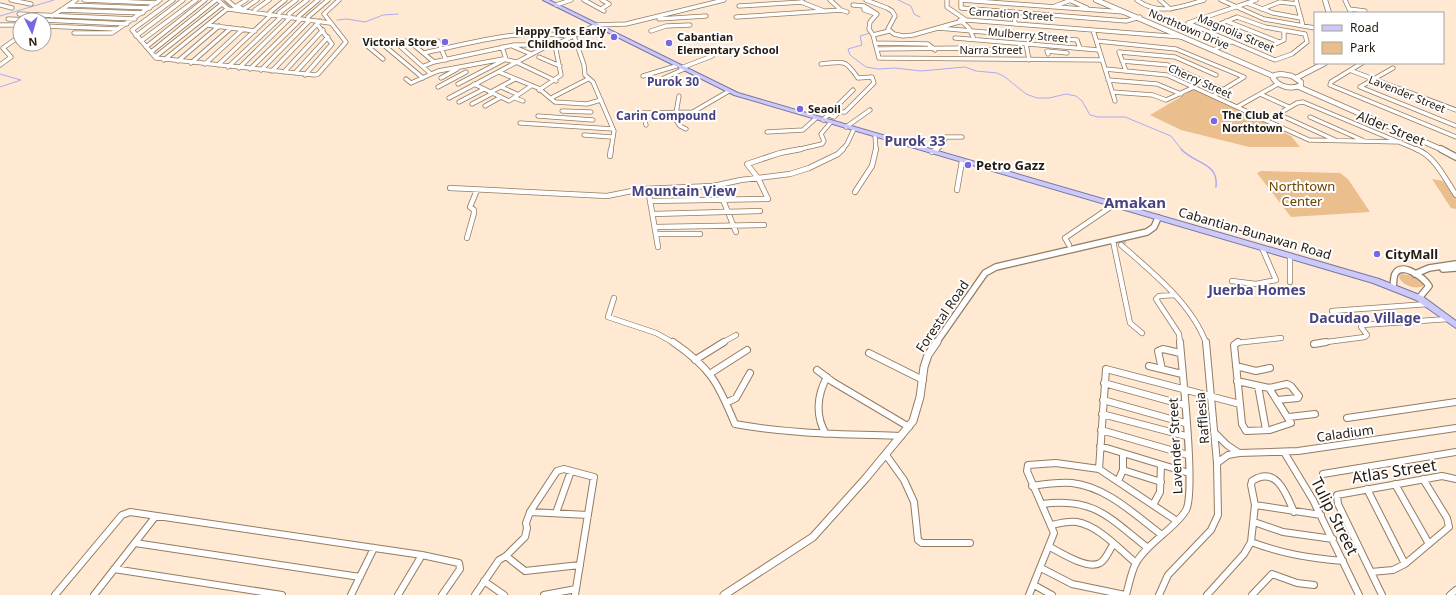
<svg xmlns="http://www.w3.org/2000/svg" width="1456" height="595" viewBox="0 0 1456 595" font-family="'Noto Sans',sans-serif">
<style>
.green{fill:#eabf8d}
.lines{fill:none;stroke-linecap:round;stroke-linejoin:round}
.stream-far1{stroke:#adabf1;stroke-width:1}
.stream{stroke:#adabf1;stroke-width:1.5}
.minor-tunnel{stroke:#d3c0ab;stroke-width:4.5;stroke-dasharray:4.5 2.5;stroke-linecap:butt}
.minor-far2-casing{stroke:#947c61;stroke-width:5}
.minor-far1-casing{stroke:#947c61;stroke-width:6}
.minor-casing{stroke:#947c61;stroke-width:8}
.tertiary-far2-casing{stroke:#947c61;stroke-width:6}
.tertiary-far1-casing{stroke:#947c61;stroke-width:8}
.tertiary-casing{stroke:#947c61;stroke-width:9}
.primary-casing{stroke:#7a74a4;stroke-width:2}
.minor-far2{stroke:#fff;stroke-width:3.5}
.minor-far1{stroke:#fff;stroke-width:4.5}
.minor{stroke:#fff;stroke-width:6}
.tertiary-far2{stroke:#fff;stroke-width:4.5}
.tertiary-far1{stroke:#fff;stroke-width:5.5}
.tertiary{stroke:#fff;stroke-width:7}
.primary{fill:#cbc9f8;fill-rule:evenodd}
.poi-dot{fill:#7767e2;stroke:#fff;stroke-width:1.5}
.labels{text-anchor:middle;stroke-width:4;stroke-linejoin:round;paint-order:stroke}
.far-street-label{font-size:11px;fill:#241a10;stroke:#fff}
.far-poi-label{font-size:11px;font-weight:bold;fill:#241a10;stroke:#fff;text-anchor:start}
.far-neighbourhood-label{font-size:12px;font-weight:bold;fill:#494381;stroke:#fff}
.street-label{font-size:13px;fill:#241a10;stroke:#fff}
.poi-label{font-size:13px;font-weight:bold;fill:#241a10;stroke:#fff;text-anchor:start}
.park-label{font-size:13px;fill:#6e4300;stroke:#fff}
.neighbourhood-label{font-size:14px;font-weight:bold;fill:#494381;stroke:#fff}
.quarter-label{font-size:15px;font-weight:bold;fill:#494381;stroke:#fff}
.near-street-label{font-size:16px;fill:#241a10;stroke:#fff}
</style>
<rect width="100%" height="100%" fill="#ffe9d2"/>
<path class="green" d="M1194,89L1279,127L1277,129L1291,136L1300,147H1249L1181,130L1150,115Z
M1261,171L1340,173L1348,179L1370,212L1291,217L1257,173Z
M1432,179L1443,181L1456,199V209L1451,208Z
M1401,274L1414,276L1423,282V286C1415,290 1402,285 1399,277Z"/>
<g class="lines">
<path class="stream-far1" d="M223,0L231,8
M898,0L911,6L914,14L920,17
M0,16L54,0
M337,20L347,19L365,22L383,15L398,14
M870,33L860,36L862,45L848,49L850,55L866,67L878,69L895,68L921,71L965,67L976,71L997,73L1005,77L1026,94L1037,98H1049L1066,94L1076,96L1082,101L1090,115L1098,117H1125L1171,136L1182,150
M0,74L21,80L0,87"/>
<path class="stream" d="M1181,149C1194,164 1219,162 1216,187"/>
<path class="minor-tunnel" d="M1123,242L1125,244"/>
<defs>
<path id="minor-far2" d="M11,0L31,4
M84,0L157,3
M173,0L132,30L156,58L315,75L318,74L346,42L324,14L339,0
M218,0L228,9L330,23
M227,0L234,6L241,8
M584,0L604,11
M830,0L841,10L847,12
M866,0L887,8L892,11L895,16L888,29L894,34L903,36L913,35L966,20L1182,37
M947,0V7L966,20
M961,0V8L1126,21L1140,17
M961,0L1124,12
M1069,0L1087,8
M1137,0C1158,16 1181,7 1204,0
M1160,0L1170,9
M1221,0L1264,19L1315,28
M1296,0L1303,26
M1345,0L1351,13
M801,2L824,11
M1247,3L1273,13L1301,18
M0,5L12,8
M69,5L150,8
M556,5L571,0
M853,5L864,6L877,14L870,22L869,29L873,35L879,58L1102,60
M739,6L803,2
M864,6V10L876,14
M1055,6L1071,0
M235,7L246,0
M601,9L609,4L602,0
M1262,9L1280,2L1297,4
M1349,9L1365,11
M61,10L143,13
M255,10L269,0
M241,11L257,0
M270,12L285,0
M1014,12L1015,24
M279,13L296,0
M19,14L135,19
M289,14L307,0
M52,16L76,0
M299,16L318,0
M308,17L328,0
M736,17L841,10
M8,19L34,20
M659,19L706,16
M1198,19L1269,47L1284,40V31
M44,20L127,24
M960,20L969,28L974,39
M1226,21L1279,42
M1188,23L1275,60L1292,54L1307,42L1305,34L1265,27L1237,17L1215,26
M1188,23L1256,0
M0,25H20
M207,25L255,31
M44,26L117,29
M938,28L1077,40L1080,48
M1093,30L1115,101
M651,31L666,26L690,25
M74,33H112L160,0
M873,35L889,31
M136,36L183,0
M574,36L584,65L585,75L593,82L614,131L611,150
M955,38L1099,50
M141,41L196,0
M394,41L431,74
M438,41L446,60
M1097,41L1176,49L1244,77L1213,96
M380,42L423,78
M875,43L928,44L935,50
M365,44L409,41L434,62
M365,44L383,59
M1026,44L1029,60
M512,46L531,54
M146,47L205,0
M877,49L964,48L1009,51
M1213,50L1231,42
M151,52L216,0
M424,53C471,43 523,27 571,37
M1048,54L1047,51L1067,53
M155,57L222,4
M539,57L560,66
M164,60L227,9
M178,61L219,26
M1122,61L1168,65L1224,90
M191,63L231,28
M1362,63L1331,82L1330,85L1456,137
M205,64L243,29
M821,64C844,62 844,58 858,78L872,77L874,83L845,112H839L834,117L829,115
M0,65L11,57L3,48L20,36
M218,65L271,15
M424,66L434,62L514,45H555L596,25L626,24L724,0
M228,67L281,17
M239,68L291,17
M681,68L712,56
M250,69L301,19
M1105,69L1167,75L1309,140L1401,142
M261,70L310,20
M272,71L320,21
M1126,71L1119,52L1175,57L1216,75
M1352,71L1456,110
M284,72L323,30
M499,72L538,88L555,102L587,104L601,100
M295,73L328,37
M305,75L332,44L317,24
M643,76L676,66
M441,78L457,69
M664,78L684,69
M406,79L411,83L438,71L503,59L516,62L556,81
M1108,80L1157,84L1181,94
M458,84L506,59L502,47
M474,84L509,101L531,86
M438,87L466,72
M501,87L517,94
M1360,87L1456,126
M1360,87L1393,68
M539,90L561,75L555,45
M491,92L515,79
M1112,92L1153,95L1166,100L1194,87
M1260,94L1289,107
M679,96L675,119L680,126L686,129
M553,97L588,79
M449,98L549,45
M515,98L523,101
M459,102L484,89
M472,104L493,93
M485,106L501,97
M1237,107L1278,84
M562,111L591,112
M1278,114L1297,103L1303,102L1418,150
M1278,114L1335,140
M538,116L593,120
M1310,117L1362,140
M823,120L853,90
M520,123L613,129
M646,125L643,113L693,112L729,91
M846,127L870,110
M767,132L803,130L816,118
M584,135L612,137
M875,135L876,150
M796,150L822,144L824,141L821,134L831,122
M842,150L847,144L854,129
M936,150L941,146L946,137H962"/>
<path id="minor-far1" d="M1416,149C1435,156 1445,179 1456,195
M932,152L937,149
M610,156L611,149
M717,185L736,232
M450,188L607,196L642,189L713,186L741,180L790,174L809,168L838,154L843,149
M648,189L658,247
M957,190L962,161
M855,192L872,166L876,149
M650,201L768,199L758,178L747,164L780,153L801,149
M653,214L760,211
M655,227L764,225
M656,234H700
M467,238L474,213V210L470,207L477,190
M1113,241L1130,323L1142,333
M1069,245L1065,238L1115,204
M1121,245C1152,272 1192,304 1206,343
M1290,256V282
M1232,281L1256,284L1276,280L1262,248
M1174,295L1159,296L1156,299L1179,334L1180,343
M614,298L608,317L656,333L674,343
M1332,311L1428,304
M722,343L736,335
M1236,343L1281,338
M1319,343L1365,337L1367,335L1361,327L1362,325L1448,319"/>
<path id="minor" d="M673,342C711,368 718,383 735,424C789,434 846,434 901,436
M1238,342L1234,345L1242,424L1246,431L1270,430L1291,423L1269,388
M1314,344L1326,342
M869,353L923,380
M695,360L724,342
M1149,366L1182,374
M1236,366L1256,371L1270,368
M1162,369L1158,351L1163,349L1180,353
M817,370L833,382L909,427
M711,373L747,350
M1237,381L1269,388L1287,384L1291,386L1299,396L1298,398L1277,400
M1104,383L1184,405
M1258,386L1266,430
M1103,400L1185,423
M726,403L736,398L750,373
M1102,414L1186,436
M1289,417L1315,414
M1347,418L1456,402
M1101,430L1188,455
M1214,432L1227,445L1239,453
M826,434C815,416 817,395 827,377
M1100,446L1189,473
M1284,452L1313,500L1359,595
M886,455L904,480L914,502L918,540L922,543H970
M1217,463L1228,455L1239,453L1298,451L1456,428
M1099,469L1106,369L1240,404
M1123,470L1161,482
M1323,474L1456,452
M1118,481L1123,470V454
M1395,484L1429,544
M1032,486C1045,484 1059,482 1072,483C1107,487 1135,515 1162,535
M1367,489L1405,564
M1042,504C1095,497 1109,518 1148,548
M1153,505L1160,492L1161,465
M1255,505L1321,515
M530,512L588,515
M556,513L571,471
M1254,522L1283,532L1333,539
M1052,525C1060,523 1069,521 1077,522C1099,526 1119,549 1136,563
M1251,542C1284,554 1308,558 1343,561
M135,543L360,577
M1050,547C1061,553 1088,570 1100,563C1106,560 1109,550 1113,545
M506,556L525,537L527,528L526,523L530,512L557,471L564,469L594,477L575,595
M1041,568L1072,584L1125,595
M114,569L282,595
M1371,572L1393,570L1405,564L1449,527L1447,518L1423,479
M484,581L504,595
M1034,585L1052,595
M55,595L122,515L130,512L422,555L459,563L460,569L442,595
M94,595L155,517
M351,595L374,548
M398,595L422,555
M475,595L499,560L506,556L525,571L580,565
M544,595L576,589
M1029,595L1054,533L1027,471L1028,465L1056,463L1099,469L1177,521
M1126,595C1129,585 1131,572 1136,563C1147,543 1177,527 1186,510C1196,492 1182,370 1180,342
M1159,595L1168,575L1211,530L1218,515L1217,463L1206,342
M1207,595L1244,554L1251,542L1255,505L1251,485L1252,481C1276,465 1286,493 1294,512
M1252,595L1272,574L1297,583L1314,585
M1382,595L1338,504L1337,495L1442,476L1456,479
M1450,595L1456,590"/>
<path id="tertiary-far2" d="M1096,0L1273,76
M1325,0L1329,13
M1281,74L1292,76L1301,82V85C1291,90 1279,87 1273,78L1275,75Z
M1296,78L1325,63
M1299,87L1443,150"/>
<path id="tertiary-far1" d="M1441,149L1456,157
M1443,269L1456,268
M1415,274L1429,268L1456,264
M1393,287C1394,283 1393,278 1395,274C1402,261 1424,278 1429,286L1419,298
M936,343L985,273L996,267L1147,232L1154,227L1158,218"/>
<path id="tertiary" d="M724,595L813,537L866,478L913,421L920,397L924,367L928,355L937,342"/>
<path id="primary" d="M543,0H549L738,93L1379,279L1422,296L1456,321V328L1416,300L1373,283L734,95Z"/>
</defs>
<use href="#minor-far2" class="minor-far2-casing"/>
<use href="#minor-far1" class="minor-far1-casing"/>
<use href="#minor" class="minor-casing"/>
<use href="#tertiary-far2" class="tertiary-far2-casing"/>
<use href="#tertiary-far1" class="tertiary-far1-casing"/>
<use href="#tertiary" class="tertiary-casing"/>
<use href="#primary" class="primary-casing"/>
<use href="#minor-far2" class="minor-far2"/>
<use href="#minor-far1" class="minor-far1"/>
<use href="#minor" class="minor"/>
<use href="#tertiary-far2" class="tertiary-far2"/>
<use href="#tertiary-far1" class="tertiary-far1"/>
<use href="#tertiary" class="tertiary"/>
<use href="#primary" class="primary"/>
</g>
<g class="poi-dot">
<circle cx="614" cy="37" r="4"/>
<circle cx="445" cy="42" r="4"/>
<circle cx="669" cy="43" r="4"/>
<circle cx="800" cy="109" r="4"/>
<circle cx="1214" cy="121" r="4"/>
<circle cx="968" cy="165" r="4"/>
<circle cx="1377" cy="254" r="4"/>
</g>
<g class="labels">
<g class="far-street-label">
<text transform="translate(1011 14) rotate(4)" y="4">Carnation Street</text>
<text transform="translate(1189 29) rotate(23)" y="4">Northtown Drive</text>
<text transform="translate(1236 33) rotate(23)" y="4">Magnolia Street</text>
<text transform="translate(1028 35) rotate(5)" y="4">Mulberry Street</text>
<text x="991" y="54">Narra Street</text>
<text transform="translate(1200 81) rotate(24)" y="4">Cherry Street</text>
<text transform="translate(1407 94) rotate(22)" y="4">Lavender Street</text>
</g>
<g class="far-poi-label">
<text x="606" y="35" text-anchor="end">Happy Tots Early<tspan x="606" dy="13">Childhood Inc.</tspan></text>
<text x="677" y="41">Cabantian<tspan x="677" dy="13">Elementary School</tspan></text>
<text x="437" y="46" text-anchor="end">Victoria Store</text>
<text x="808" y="113">Seaoil</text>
<text x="1222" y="119">The Club at<tspan x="1222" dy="13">Northtown</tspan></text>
</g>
<g class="far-neighbourhood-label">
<text x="673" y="86">Purok 30</text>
<text x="666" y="120">Carin Compound</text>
</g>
<g class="street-label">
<text transform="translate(1391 128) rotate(22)" y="5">Alder Street</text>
<text transform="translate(1255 233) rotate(16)" y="5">Cabantian-Bunawan Road</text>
<text transform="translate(942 316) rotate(-56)" y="5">Forestal Road</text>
<text transform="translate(1202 418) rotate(-95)" y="5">Rafflesia</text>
<text transform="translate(1345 433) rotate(-8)" y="5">Caladium</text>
<text transform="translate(1175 446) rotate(-93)" y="5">Lavender Street</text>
</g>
<g class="poi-label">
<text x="976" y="170">Petro Gazz</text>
<text x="1385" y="259">CityMall</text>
</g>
<g class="park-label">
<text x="1302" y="191">Northtown<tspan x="1302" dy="15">Center</tspan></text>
</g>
<g class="neighbourhood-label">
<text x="915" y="146">Purok 33</text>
<text x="684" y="196">Mountain View</text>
<text x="1257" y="295">Juerba Homes</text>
<text x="1365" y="323">Dacudao Village</text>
</g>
<g class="quarter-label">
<text x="1135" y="208">Amakan</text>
</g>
<g class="near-street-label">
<text transform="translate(1394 471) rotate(-9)" y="6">Atlas Street</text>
<text transform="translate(1335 516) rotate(63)" y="6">Tulip Street</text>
</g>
</g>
<rect x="1314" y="12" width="130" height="52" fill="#ffffff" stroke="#a7a39f"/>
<rect x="1322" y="25" width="20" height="6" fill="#cbc9f8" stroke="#a7a39f"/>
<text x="1350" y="32" font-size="12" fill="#241a10">Road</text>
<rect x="1322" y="42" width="20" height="12" fill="#eabf8d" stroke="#a7a39f"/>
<text x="1350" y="52" font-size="12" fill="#241a10">Park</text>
<g transform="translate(32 32) rotate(175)"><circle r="19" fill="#ffffff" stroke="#a7a39f"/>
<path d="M0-3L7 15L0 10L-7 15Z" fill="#7767e2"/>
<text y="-6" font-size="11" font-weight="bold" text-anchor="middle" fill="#241a10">N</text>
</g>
</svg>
